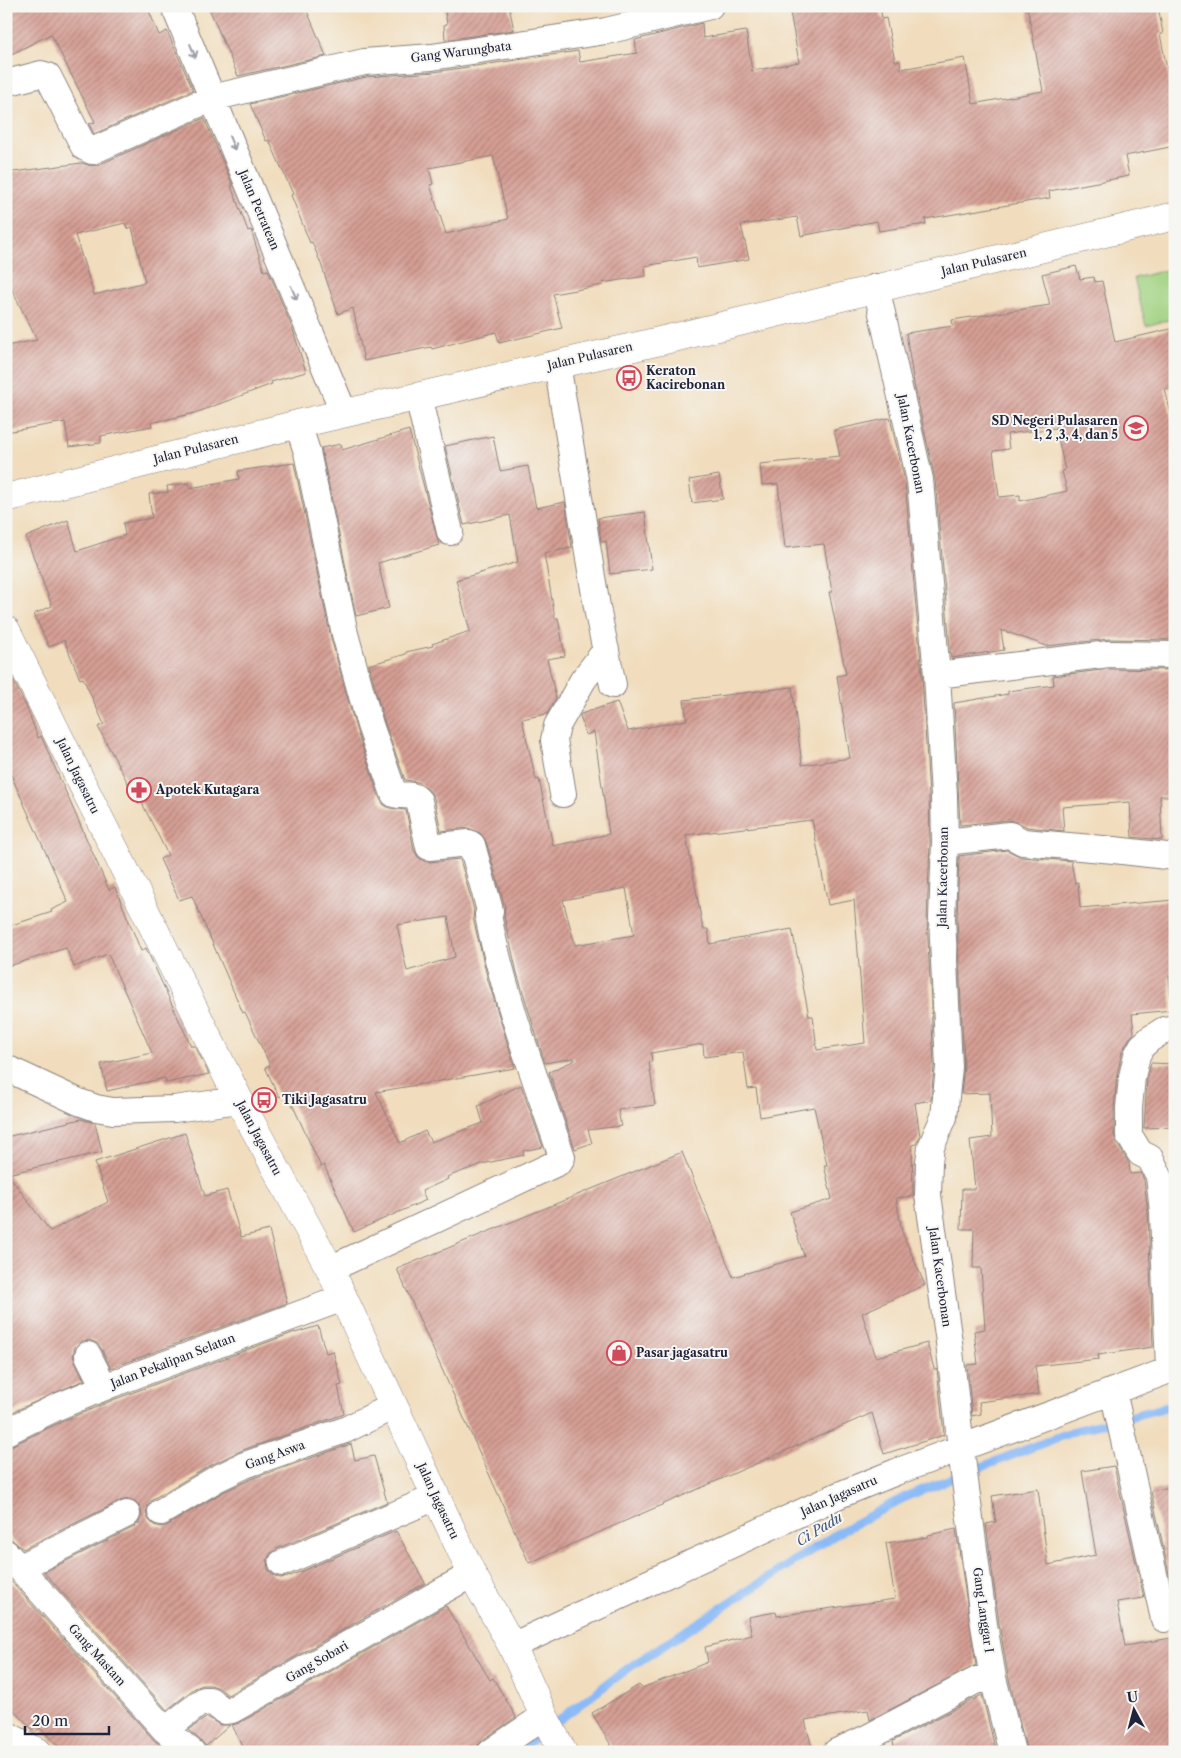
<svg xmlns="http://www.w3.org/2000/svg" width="1181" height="1758" viewBox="0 0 1181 1758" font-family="'Libre Caslon Text',serif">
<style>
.pitch{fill:#a0d180;stroke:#617a5e}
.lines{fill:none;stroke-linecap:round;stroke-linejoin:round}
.stream{stroke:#8abaf6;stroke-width:9}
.building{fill:url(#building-hatch);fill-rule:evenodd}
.street-casing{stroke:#8a807c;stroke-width:28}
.secondary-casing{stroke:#8a807c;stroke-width:29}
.primary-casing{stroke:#8a807c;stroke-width:29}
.street{stroke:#fff;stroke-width:26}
.secondary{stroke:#fff;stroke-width:28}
.primary{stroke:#fff;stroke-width:28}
.oneway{stroke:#9c9ca7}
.labels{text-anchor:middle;stroke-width:4;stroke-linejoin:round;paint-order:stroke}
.street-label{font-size:12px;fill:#22223b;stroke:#f6f6f2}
.poi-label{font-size:12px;font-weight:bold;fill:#22223b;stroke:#f6f6f2;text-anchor:start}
.water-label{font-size:14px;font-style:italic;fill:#46577c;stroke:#f6f6f2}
</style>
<defs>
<pattern id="building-hatch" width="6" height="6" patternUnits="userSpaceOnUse" patternTransform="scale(1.25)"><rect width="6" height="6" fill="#d69f94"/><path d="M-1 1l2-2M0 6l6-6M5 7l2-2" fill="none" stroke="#ad817a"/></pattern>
</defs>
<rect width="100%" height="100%" fill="#f6f6f2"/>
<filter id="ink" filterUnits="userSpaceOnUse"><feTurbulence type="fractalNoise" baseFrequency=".02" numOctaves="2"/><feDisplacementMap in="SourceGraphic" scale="10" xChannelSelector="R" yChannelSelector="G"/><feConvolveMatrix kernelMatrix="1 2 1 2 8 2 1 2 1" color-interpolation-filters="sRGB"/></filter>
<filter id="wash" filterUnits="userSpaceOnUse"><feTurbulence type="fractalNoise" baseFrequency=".0096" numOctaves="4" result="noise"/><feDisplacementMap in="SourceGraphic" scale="20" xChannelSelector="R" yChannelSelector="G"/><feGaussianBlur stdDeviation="1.12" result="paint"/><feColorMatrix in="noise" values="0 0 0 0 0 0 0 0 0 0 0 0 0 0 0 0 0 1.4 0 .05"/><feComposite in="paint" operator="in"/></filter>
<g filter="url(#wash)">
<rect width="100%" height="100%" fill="#f1ddbd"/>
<path class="pitch" d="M1175,268V318L1146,326L1134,278Z"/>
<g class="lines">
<path class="stream" d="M516,1752L630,1667L838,1533L907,1496L1074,1431L1175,1405"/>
</g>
<g id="blocks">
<path class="building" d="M6,6H147L159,35L167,31L193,90L94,134L89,124L95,122L51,34L6,57Z
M208,6H305L326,56L238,76Z
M444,6H509L514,30L445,40L444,25L447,24Z
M789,6H880L882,19L886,18L895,61H900L901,69L965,58L973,104L1043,91L1027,6H1158L1163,34H1160L1175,109V146L1125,156L1129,176L1049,191L1050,198L925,219L926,224L879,231L877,221L801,236L797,217L741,225L749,259L697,268L696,257L645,266L646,276L602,283L603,285L553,294L562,328L499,343L496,332L432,349L431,347L364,361L353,308L338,314L321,264L312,242L310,243L291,195L293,194L269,140L266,141L250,104L366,77L434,72L578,51L580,62L637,53L635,40L702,23L703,38L746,31L752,71L799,62ZM493,156L508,219L446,234L430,185L433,184L429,168Z
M204,118L233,186H231L248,231L251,230L264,271L268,270L293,330L306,372L271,382L272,384L195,413L151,423L152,426L101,436V443L69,447L65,422L6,432V346L37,340L6,278V173L82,163L91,166L98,165ZM125,223L127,229L132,227L145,282L94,295L75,235Z
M1076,266L1080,279L1094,277L1095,282L1102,281L1115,342L1175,328V387L1165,389L1175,431V640L1109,639L1047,646L1001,630L1004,650L951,658L935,479L914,384L906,333L953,326L952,320L1050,305L1042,274ZM1056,428L1065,470L1062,471L1067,491L1020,501V495L999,497L993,451L1009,449L1007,434Z
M890,418L905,482L922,676L929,797L930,842L927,919L934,1067L931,1100L915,1103L920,1136L916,1144L912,1145L913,1196L896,1198L902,1232L925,1285L862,1313L876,1357L927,1343L934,1369H937L944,1435L884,1454L872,1413L529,1563L397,1269L682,1152L733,1277L804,1256L790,1212L832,1199L824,1165H827L814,1107L760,1117L756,1088L748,1089L743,1052L704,1057L703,1044L651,1053L652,1062H649L655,1105L618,1110L621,1126L588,1130L592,1143L575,1149L549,1072L575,1060L574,1058L545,1063L517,973L504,916L505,907L486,841L480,833L468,828L441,831L434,798L430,791L418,782L405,780L384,721L369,665L406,654V652L433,646L432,644L470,631L456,580L518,562L510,515L464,525L445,446L493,436L500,471L528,466L536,508L565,502L572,548L544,553L555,618H558L565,656L547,659L556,698L547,714L522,719L536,780L539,779L553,846L609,834L594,732L586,735L580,716L581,714L617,702L628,731L687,720L684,700L792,687L802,765L850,758L837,676L846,674L829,592H832L824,544L785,548L778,484L762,485L760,464L840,456L834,430ZM812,820L828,905L854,900L865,1043L817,1050L813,1016H809L792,929L710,944L708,929H703L686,835ZM626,888L634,935L575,945L563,900Z
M409,430L439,545L378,563L389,608L356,616L321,448L341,444L342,450Z
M294,463L331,638L356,729L380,799L384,805L390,808L406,810L414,850L418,857L424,861L430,862L460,859L474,910L473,918L488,980L515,1068L376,1092L400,1143L425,1131L431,1142L483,1123L478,1106L521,1085L543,1147L523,1151L524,1155L482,1164L447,1177L448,1179L422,1191L426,1200L354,1232L324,1165L321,1167L287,1093L279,1097L265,1067L270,1065L245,1012L243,1013L192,896L179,900L160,859L168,855L142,803L139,804L98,727L104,724L83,678L80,679L64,640L49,647L34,614L52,606L26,537L68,520L77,551L125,535L123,523L152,518L149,494L168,492L167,486L189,483L190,488L239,479L238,471ZM448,917L455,957L407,971L397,925Z
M719,475L723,499L692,503L689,480Z
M645,512L652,569L610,574L606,541L601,542L598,518Z
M6,666L27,708L38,738L41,736L109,890L115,887L141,951L146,948L191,1046H195L209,1074L166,1083L165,1078L107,1091L101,1064L152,1053L108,954L74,967L66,948L6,967V927L52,912L51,910L68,902L6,764Z
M1110,669L1175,670V796H1160L1162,840L1132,837L1130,802L1062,807L1064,831L1027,827L1017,822L1009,820L960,825L954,703L1008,694V691L1054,685L1053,676Z
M1007,850L1021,857L1071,861L1075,883L1078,882L1080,908L1175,900V977H1169L1172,1010L1132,1014L1134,1033L1129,1039L1122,1052L1117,1075L1114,1108V1135L1116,1142L1129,1163L1130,1174L1141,1173L1144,1180L1148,1213L1153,1347L1098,1355L1099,1359L1035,1366L1039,1394L979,1402L981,1414L972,1416L967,1365L978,1364L974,1331L985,1329L981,1268H973L974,1229H961L962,1189H975L970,1140L992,1137L990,1093L961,1094L964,1066L957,918L959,856Z
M1151,1063L1175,1064V1127L1144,1128L1147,1079Z
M81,1119L95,1123L102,1152L8,1174L50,1231L108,1202L95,1162L185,1133L205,1196L227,1190L241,1237L269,1230L287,1303L111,1368L101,1348L97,1343L89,1340L82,1341L75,1347L73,1355L75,1362L84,1380L6,1415V1137Z
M318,1326L326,1353L333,1351L342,1385L338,1386L344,1414L240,1451L209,1466L153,1499L148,1505L146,1513L148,1519L154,1525L162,1527L168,1525L223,1492L251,1479L351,1444L355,1460L374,1456L387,1502L276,1549L270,1554L267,1561L268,1569L273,1575L280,1578L288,1577L396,1531L425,1583L228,1695L219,1688L211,1685H203L195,1688L167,1710L44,1572L134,1527L139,1523L142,1515L140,1507L135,1501L128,1499L120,1501L23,1549L11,1539L6,1531V1447L13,1445L63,1421L118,1398L295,1332V1333Z
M1114,1466L1144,1598L1117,1602L1125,1646L1171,1638L1175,1657V1752H1027L1008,1675L999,1623L986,1524L996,1522L992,1496L1038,1489L1048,1565L1096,1555L1082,1471Z
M1175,1486V1587H1172L1151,1491Z
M956,1529L976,1665L870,1720L868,1710L805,1720L813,1752H615L592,1713L639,1685L642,1688L708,1662L705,1647L752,1635L748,1617L776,1612L777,1616L895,1599L886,1543L928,1537V1535Z
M6,1576L154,1740L168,1752H65L40,1728L35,1732L6,1702Z
M446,1606L490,1680L493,1678L516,1717L483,1740L478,1745L477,1750L474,1752H245L232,1725L239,1723Z
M982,1695L996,1752H895L893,1741Z
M207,1717L220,1725H230L206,1746L189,1730Z"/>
</g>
</g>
<g filter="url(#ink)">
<use href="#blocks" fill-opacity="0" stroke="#8a807c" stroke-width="1"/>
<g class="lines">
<defs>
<path id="street" d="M174,6L344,413
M6,83L41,74L48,76L84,147L92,151L212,98L364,62L432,57L606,31L710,6
M876,287L920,480L937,675L944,796L945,842L942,918L949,1067L944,1117L931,1147L929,1162L928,1195L949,1342L963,1466L984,1625L993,1678L1012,1752
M557,364L598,613L613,685
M418,396L450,532
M298,424L307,452L345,634L370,725L394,794C402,797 413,792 419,801L429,847L469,843L472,845L489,907L490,911L488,915C504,998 535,1077 562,1157L559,1162L330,1269
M937,675L1109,654L1175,655
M563,794L554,740L557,726L583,680L606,650
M945,842L1010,835L1023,842L1114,850L1175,857
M6,1068L79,1102L96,1108L113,1111L174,1109L239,1100
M88,1355L104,1387
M1169,1370L1163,1212L1159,1176L1150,1158L1140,1153L1129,1135V1108L1132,1077L1137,1055L1142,1046L1150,1039L1164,1030L1175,1028
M1113,1391L1164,1619
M6,1432L57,1407L112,1384L343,1298
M161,1512L216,1479L245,1465L345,1430L394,1406
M6,1553L165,1730L192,1752
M282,1563L436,1497
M19,1568L127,1514
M512,1646L839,1495L896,1472L1175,1368
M165,1730L204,1700H210L224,1711L232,1710L472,1574
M6,1734L39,1752
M491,1752L544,1716
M836,1752L869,1737L977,1680L993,1678"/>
<path id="secondary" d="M6,630L239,1100L330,1269L472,1574L512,1646L544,1716L563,1752"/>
<path id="primary" d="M6,498L298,424L673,338L1175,216"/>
</defs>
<use href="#street" class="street-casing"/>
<use href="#secondary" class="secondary-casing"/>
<use href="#primary" class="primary-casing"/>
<use href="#street" class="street"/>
<use href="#secondary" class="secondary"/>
<use href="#primary" class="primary"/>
</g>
<defs><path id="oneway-shaft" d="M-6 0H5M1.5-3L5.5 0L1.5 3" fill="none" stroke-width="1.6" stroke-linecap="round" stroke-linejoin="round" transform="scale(1.25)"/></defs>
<g class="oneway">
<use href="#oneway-shaft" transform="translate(193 51) rotate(68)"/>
<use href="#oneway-shaft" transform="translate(232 143) rotate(67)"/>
<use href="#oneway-shaft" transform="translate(294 293) rotate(67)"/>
</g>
</g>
<defs>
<symbol id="bus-ring" viewBox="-11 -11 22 22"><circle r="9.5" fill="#f6f6f2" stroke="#d1495b" stroke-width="1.5"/><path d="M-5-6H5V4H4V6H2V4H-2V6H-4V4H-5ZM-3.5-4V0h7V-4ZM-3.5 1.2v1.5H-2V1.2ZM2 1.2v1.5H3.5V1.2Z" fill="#d1495b"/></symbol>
<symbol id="school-ring" viewBox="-11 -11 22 22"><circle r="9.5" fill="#f6f6f2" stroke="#d1495b" stroke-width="1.5"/><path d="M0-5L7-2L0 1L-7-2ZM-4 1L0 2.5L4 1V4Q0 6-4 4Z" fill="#d1495b"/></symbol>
<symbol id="pharmacy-ring" viewBox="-11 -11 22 22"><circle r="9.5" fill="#f6f6f2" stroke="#d1495b" stroke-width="1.5"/><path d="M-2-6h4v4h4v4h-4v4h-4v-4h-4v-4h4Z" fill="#d1495b"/></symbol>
<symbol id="shop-ring" viewBox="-11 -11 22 22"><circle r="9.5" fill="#f6f6f2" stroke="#d1495b" stroke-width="1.5"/><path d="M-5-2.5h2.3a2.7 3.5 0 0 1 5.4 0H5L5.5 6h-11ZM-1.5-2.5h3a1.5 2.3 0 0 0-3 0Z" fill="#d1495b"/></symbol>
</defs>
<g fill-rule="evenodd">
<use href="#bus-ring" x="615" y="364" width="28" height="28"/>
<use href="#school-ring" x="1122" y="414" width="28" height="28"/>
<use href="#pharmacy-ring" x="125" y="776" width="28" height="28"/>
<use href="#bus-ring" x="250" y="1086" width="28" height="28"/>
<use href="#shop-ring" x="605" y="1339" width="28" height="28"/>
</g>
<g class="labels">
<g class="street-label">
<text transform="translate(461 52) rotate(-7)" y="4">Gang Warungbata</text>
<text transform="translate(259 210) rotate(67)" y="4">Jalan Petratean</text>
<text transform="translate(984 262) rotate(-13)" y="4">Jalan Pulasaren</text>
<text transform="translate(590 356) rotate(-13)" y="4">Jalan Pulasaren</text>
<text transform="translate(911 444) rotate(79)" y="4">Jalan Kacerbonan</text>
<text transform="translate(196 449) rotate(-14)" y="4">Jalan Pulasaren</text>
<text transform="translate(78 776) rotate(64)" y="4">Jalan Jagasatru</text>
<text transform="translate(943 877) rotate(-89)" y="4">Jalan Kacerbonan</text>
<text transform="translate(259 1138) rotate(62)" y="4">Jalan Jagasatru</text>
<text transform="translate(940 1277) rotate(82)" y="4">Jalan Kacerbonan</text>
<text transform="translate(173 1361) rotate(-21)" y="4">Jalan Pekalipan Selatan</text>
<text transform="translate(275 1455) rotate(-20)" y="4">Gang Aswa</text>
<text transform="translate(839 1496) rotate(-24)" y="4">Jalan Jagasatru</text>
<text transform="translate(438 1501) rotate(65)" y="4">Jalan Jagasatru</text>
<text transform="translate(983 1610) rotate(82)" y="4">Gang Langgar I</text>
<text transform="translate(97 1655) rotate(48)" y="4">Gang Mastam</text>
<text transform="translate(317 1662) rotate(-30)" y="4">Gang Sobari</text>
</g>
<g class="poi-label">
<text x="646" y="375">Keraton<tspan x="646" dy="14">Kacirebonan</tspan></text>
<text x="1118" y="425" text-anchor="end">SD Negeri Pulasaren<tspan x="1118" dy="14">1, 2 ,3, 4, dan 5</tspan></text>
<text x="156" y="794">Apotek Kutagara</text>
<text x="282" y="1104">Tiki Jagasatru</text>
<text x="636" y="1357">Pasar jagasatru</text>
</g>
<g class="water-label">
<text transform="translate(819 1529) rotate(-31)" y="5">Ci Padu</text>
</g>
</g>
<rect width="1181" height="1758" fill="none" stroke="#f6f6f2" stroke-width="25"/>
<g transform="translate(1134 1710) rotate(353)" stroke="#f6f6f2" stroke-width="4" paint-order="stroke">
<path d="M0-4L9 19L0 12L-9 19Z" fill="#22223b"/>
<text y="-8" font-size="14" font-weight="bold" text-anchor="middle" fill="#22223b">U</text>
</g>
<path d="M25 1726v8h84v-8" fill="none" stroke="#22223b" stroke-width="2.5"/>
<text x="32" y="1726" font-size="15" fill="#22223b" stroke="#f6f6f2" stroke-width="4" paint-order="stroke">20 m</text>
</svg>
